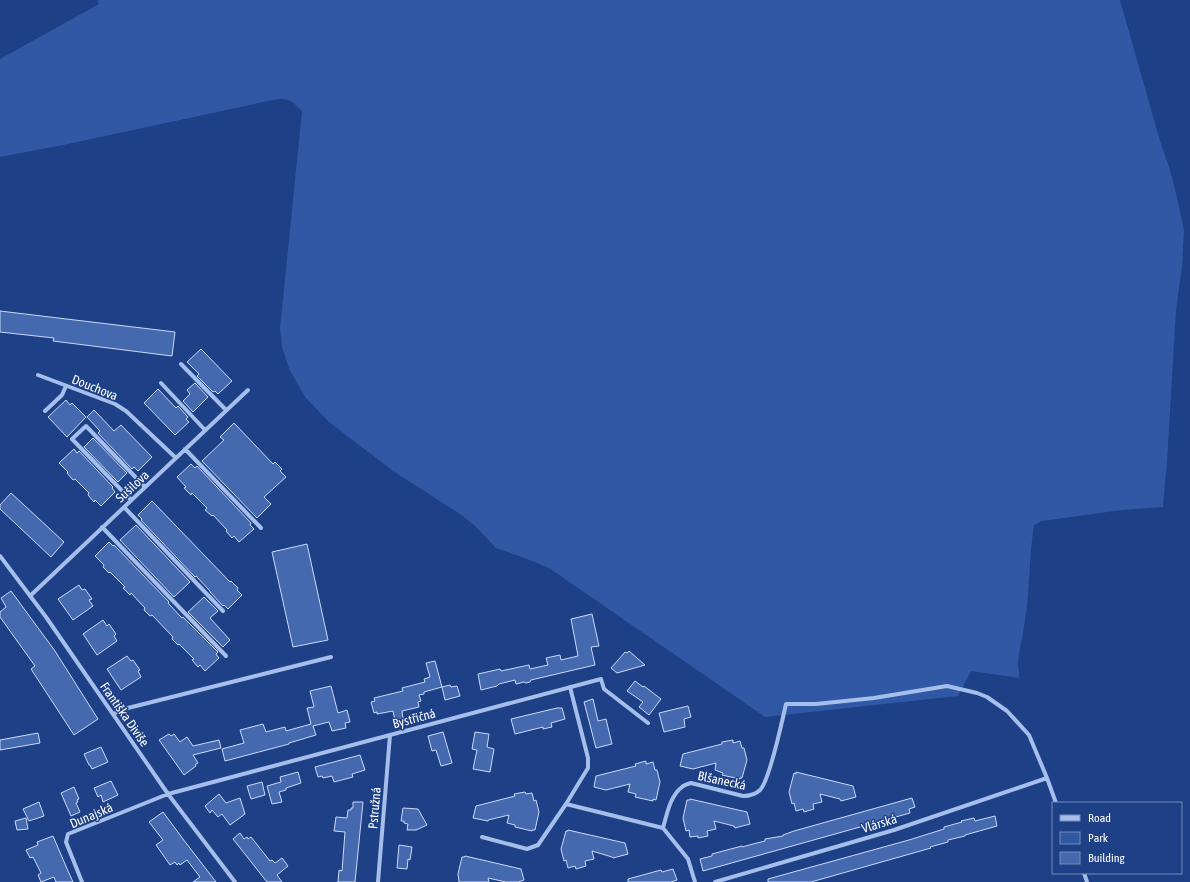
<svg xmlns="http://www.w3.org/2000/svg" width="1190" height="882" viewBox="0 0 1190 882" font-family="'Asap Condensed',sans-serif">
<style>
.green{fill:#3058a4}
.building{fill:#4569af;stroke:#cadaf8}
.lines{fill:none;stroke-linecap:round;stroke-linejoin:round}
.street{stroke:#a5beeb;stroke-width:4}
.labels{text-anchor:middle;stroke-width:3;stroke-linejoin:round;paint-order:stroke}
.street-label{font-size:13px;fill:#fff;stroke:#1d4086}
</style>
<rect width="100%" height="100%" fill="#1d4086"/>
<path class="green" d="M98,0H1120L1160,141L1170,170L1176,193L1184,230L1182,267L1176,310L1167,462L1163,507L1122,510L1042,521L1034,525C1029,557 1030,589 1025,620C1023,634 1020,647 1018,660C1017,666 1020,672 1019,678L971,671L958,696L765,717L549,568L527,559L496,548L475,526L463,516L393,471L329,422L306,398L290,371L282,347L280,328L301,121L302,111C291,100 288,97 273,100L63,145L0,157V59L99,4Z"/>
<path class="building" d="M0,311L175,332L172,356L53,341L54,338L0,332Z
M201,349L232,381L218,394L215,391L213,392L197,376L199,374L187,362Z
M195,383L208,397L193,412L183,401L190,394L187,390Z
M158,389L176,408L178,406L188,417L186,419L189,422L175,435L144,403Z
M66,400L70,405L72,403L86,417L67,437L48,417Z
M94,410L114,431L121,425L152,457L138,471L134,467L132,469L98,433L100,431L87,417Z
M234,423L273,464L275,462L282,469L280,471L286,477L264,497L271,504L257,518L202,461L224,440L220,437Z
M93,438L127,473L118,482L84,447Z
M74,449L77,453L79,451L113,487L112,488L115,492L101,506L95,500L94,502L88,495L89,493L75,479L73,480L67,473L68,472L59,463Z
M191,464L195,468L197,466L251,523L250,525L254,529L239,542L234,536L232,538L226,531L227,530L213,515L212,516L205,510L207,508L192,493L191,495L184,488L186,487L177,477Z
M11,493L64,542L51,557L0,509V505Z
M152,501L230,582L231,581L238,588L237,590L242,595L228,609L224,605L223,606L210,592V591L196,576L195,577L141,520L142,519L138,515Z
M136,525L190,582L174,597L120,540Z
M109,542L113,546L114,545L169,602L168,603L182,618L183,617L218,652L216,654L219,658L205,671L200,665L198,667L192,660L194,659L179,644L178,645L172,639L173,637L152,615L150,616L144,610L145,608L131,593L130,595L123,588L125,587L110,572L109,573L103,567L104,565L95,556Z
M307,544L328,640L293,647L272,552Z
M79,585L82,590L85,589L92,599L89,600L93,606L73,620L58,599Z
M11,591L55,651L98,719L74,735L31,669L35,666L0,617V612L6,607L1,598Z
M204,597L218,611L210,618L230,640L223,647L188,612Z
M592,614L599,646L591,647L595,665L531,680L530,682L526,683L524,682L516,684L515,680L499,684L497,686L481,690L478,674L500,669L501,671L529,665L530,669L548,665L546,658L560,655L561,660L578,656L571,619Z
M103,620L107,626L109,624L116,634L114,636L117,641L97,655L83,634Z
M629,651L645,665L617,673L611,668L625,652L627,653Z
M127,656L131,661L133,660L140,670L138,671L141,677L121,690L107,669Z
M435,661L442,687L424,692V694L419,695L421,701L418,702L419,707L402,711L403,719L395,721L393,711L377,714V712L374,713L371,702L375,701L374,698L403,691L402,688L425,682L424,679L430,677L426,663Z
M635,681L643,687L644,686L661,699L649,715L639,707L643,702L627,691Z
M450,685L451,687L457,686L460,696L445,700L442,687Z
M331,686L338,713L347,710L350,722L345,723L346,728L332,731L329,722L313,726L316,735L289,743V744L225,761L222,749L244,743L240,730L263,724L266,732L285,727L286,731L311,724L307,708L314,707L310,691Z
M593,699L598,721L606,719L612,744L596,748L584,702Z
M688,706L691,717L684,719L685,727L664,732L659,713Z
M557,708H562L565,719L551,723L552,727L543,729V727L515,734L511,719Z
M443,732L452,763L441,766L436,750L432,751L428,736Z
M475,732L489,734L487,747L494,749L490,772L473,769L477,750L472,749Z
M38,733L40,743L0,750V740Z
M169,734L171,736L174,734L180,742L187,737L193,746L219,740L221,748L193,755L198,763L195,765L196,766L184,775L159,740Z
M733,740V743L740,741L742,748H744L747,760L742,778H740V779L722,775L723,773L715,770L716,763L693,769L680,766L683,754L722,744V742Z
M101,747L108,762L92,769L90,765H89L84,754Z
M360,755L365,770L352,774L353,777L334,782L332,776L323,778L322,776L318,777L315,767Z
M646,761V764L653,762L655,770H657L660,782L656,800L653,799V801L635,797L636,794L628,792L630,784L606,790L594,787L596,776L636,766L635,764Z
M298,772L301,783L286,788V790L279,792L282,802L272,804L267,786L281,782L280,777Z
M796,772L853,786L856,797L841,801L840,799L820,794L822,802L813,804L814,809L804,812L803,809L796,811L794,803L792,804L789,792L794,773L796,774Z
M111,781L118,795L103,802L101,795L98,797L94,788Z
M262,782L265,795L251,799L247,786Z
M74,787L79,799L77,800L78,802L76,803L80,812L71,816L61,793Z
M525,792L526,794L532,793L534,801L536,800L539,812L535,830H532V831L515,827V825L507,823L509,815L488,820V821L473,818L476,806L515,796L514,794Z
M219,794L226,803L240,798L245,814L230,825L222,814L218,817L212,810L210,813L205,806Z
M912,798L915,807L909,809L910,813L703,871L700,859L712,856V854L742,846V847L753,844L765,841V839L783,836V835L794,831Z
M690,799L747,812L750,824L735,828L734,826L714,821L716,829L707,831L708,836L698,838V836L690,837L689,830L686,831L683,818L687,800H690Z
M39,802L44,816L29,821L23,809Z
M353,802H363L355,882H338L339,870L342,871L345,832L334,831L336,817L347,818L348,810H351V808H353Z
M403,808L418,809L427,825L416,830H407L408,824L404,823V821H401Z
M163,812L183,839L216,882H193L200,877L187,860L180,865L179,863L177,865L175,862L170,865L156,845L163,840L149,822Z
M995,816L997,826L965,835V836L948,840V842L930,847L931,848L811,882H768V879L909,840L944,829V827L962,822L961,821L974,818L975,821Z
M26,818L28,829L17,830L15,821Z
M568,830L625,843L628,854L613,858L612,857L592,851L594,859L585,861L586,866L576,869L575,866L568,868L566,860L564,861L561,849L566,831H568Z
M240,833L244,839L247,837L248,839L251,837L270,861L272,860L275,863L282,858L288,866L277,875L282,882H267L233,839Z
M53,836L68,871L73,882H56L54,877L41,882L38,875L41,873L33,857L30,858L26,850L38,845L37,842Z
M399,845L412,847L410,860L408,859L407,869L397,868Z
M465,856L521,869L524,880L518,882H506L488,878L489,882H459L458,874L462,857H464Z
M673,869L677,880L671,882H628V879L661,870L662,872Z"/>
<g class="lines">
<path class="street" d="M181,364L226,410
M38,375L115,404L126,411L176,458
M161,383L205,430
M45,411L62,395L66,386
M185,449L261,528
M131,500L72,439L86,426L145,487
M124,507L223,611
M102,527L226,656
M0,556L46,617L168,794L235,882
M30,596L248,390
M113,714L124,709L331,657
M566,804L663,828L688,859L695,882
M663,828C667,814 670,796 682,787C684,785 688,784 691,783L743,796C750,796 755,795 760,790C770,780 782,721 786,704H816L874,698L947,686L977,693L987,697L1007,711L1029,735L1047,778L1056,803
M482,837L527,849L538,845L566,804L588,768V758L570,687
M1084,873L1087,882
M82,882L66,842L68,834L168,794L601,679L604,689L648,723
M378,882L390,735
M715,882L894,830L1047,778"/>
</g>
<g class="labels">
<g class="street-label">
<text transform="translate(95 387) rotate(22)" y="5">Douchova</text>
<text transform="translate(132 486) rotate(-43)" y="5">Sušilova</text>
<text transform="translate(125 714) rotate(55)" y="5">Františka Diviše</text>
<text transform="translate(414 718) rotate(-15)" y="5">Bystřičná</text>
<text transform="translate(722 780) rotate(12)" y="5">Blšanecká</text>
<text transform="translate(374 808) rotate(-85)" y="5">Pstružná</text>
<text transform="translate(91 815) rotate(-23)" y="5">Dunajská</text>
<text transform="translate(879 823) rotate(-17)" y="5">Vlárská</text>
</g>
</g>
<rect x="1052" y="802" width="130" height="72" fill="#1d4086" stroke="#778cb6"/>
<rect x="1060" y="815" width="20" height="6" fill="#a5beeb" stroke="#778cb6"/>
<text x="1088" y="822" font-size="12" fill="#ffffff">Road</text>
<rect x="1060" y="832" width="20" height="12" fill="#3058a4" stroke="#778cb6"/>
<text x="1088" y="842" font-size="12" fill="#ffffff">Park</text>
<rect x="1060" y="852" width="20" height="12" fill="#4569af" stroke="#778cb6"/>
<text x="1088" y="862" font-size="12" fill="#ffffff">Building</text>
</svg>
